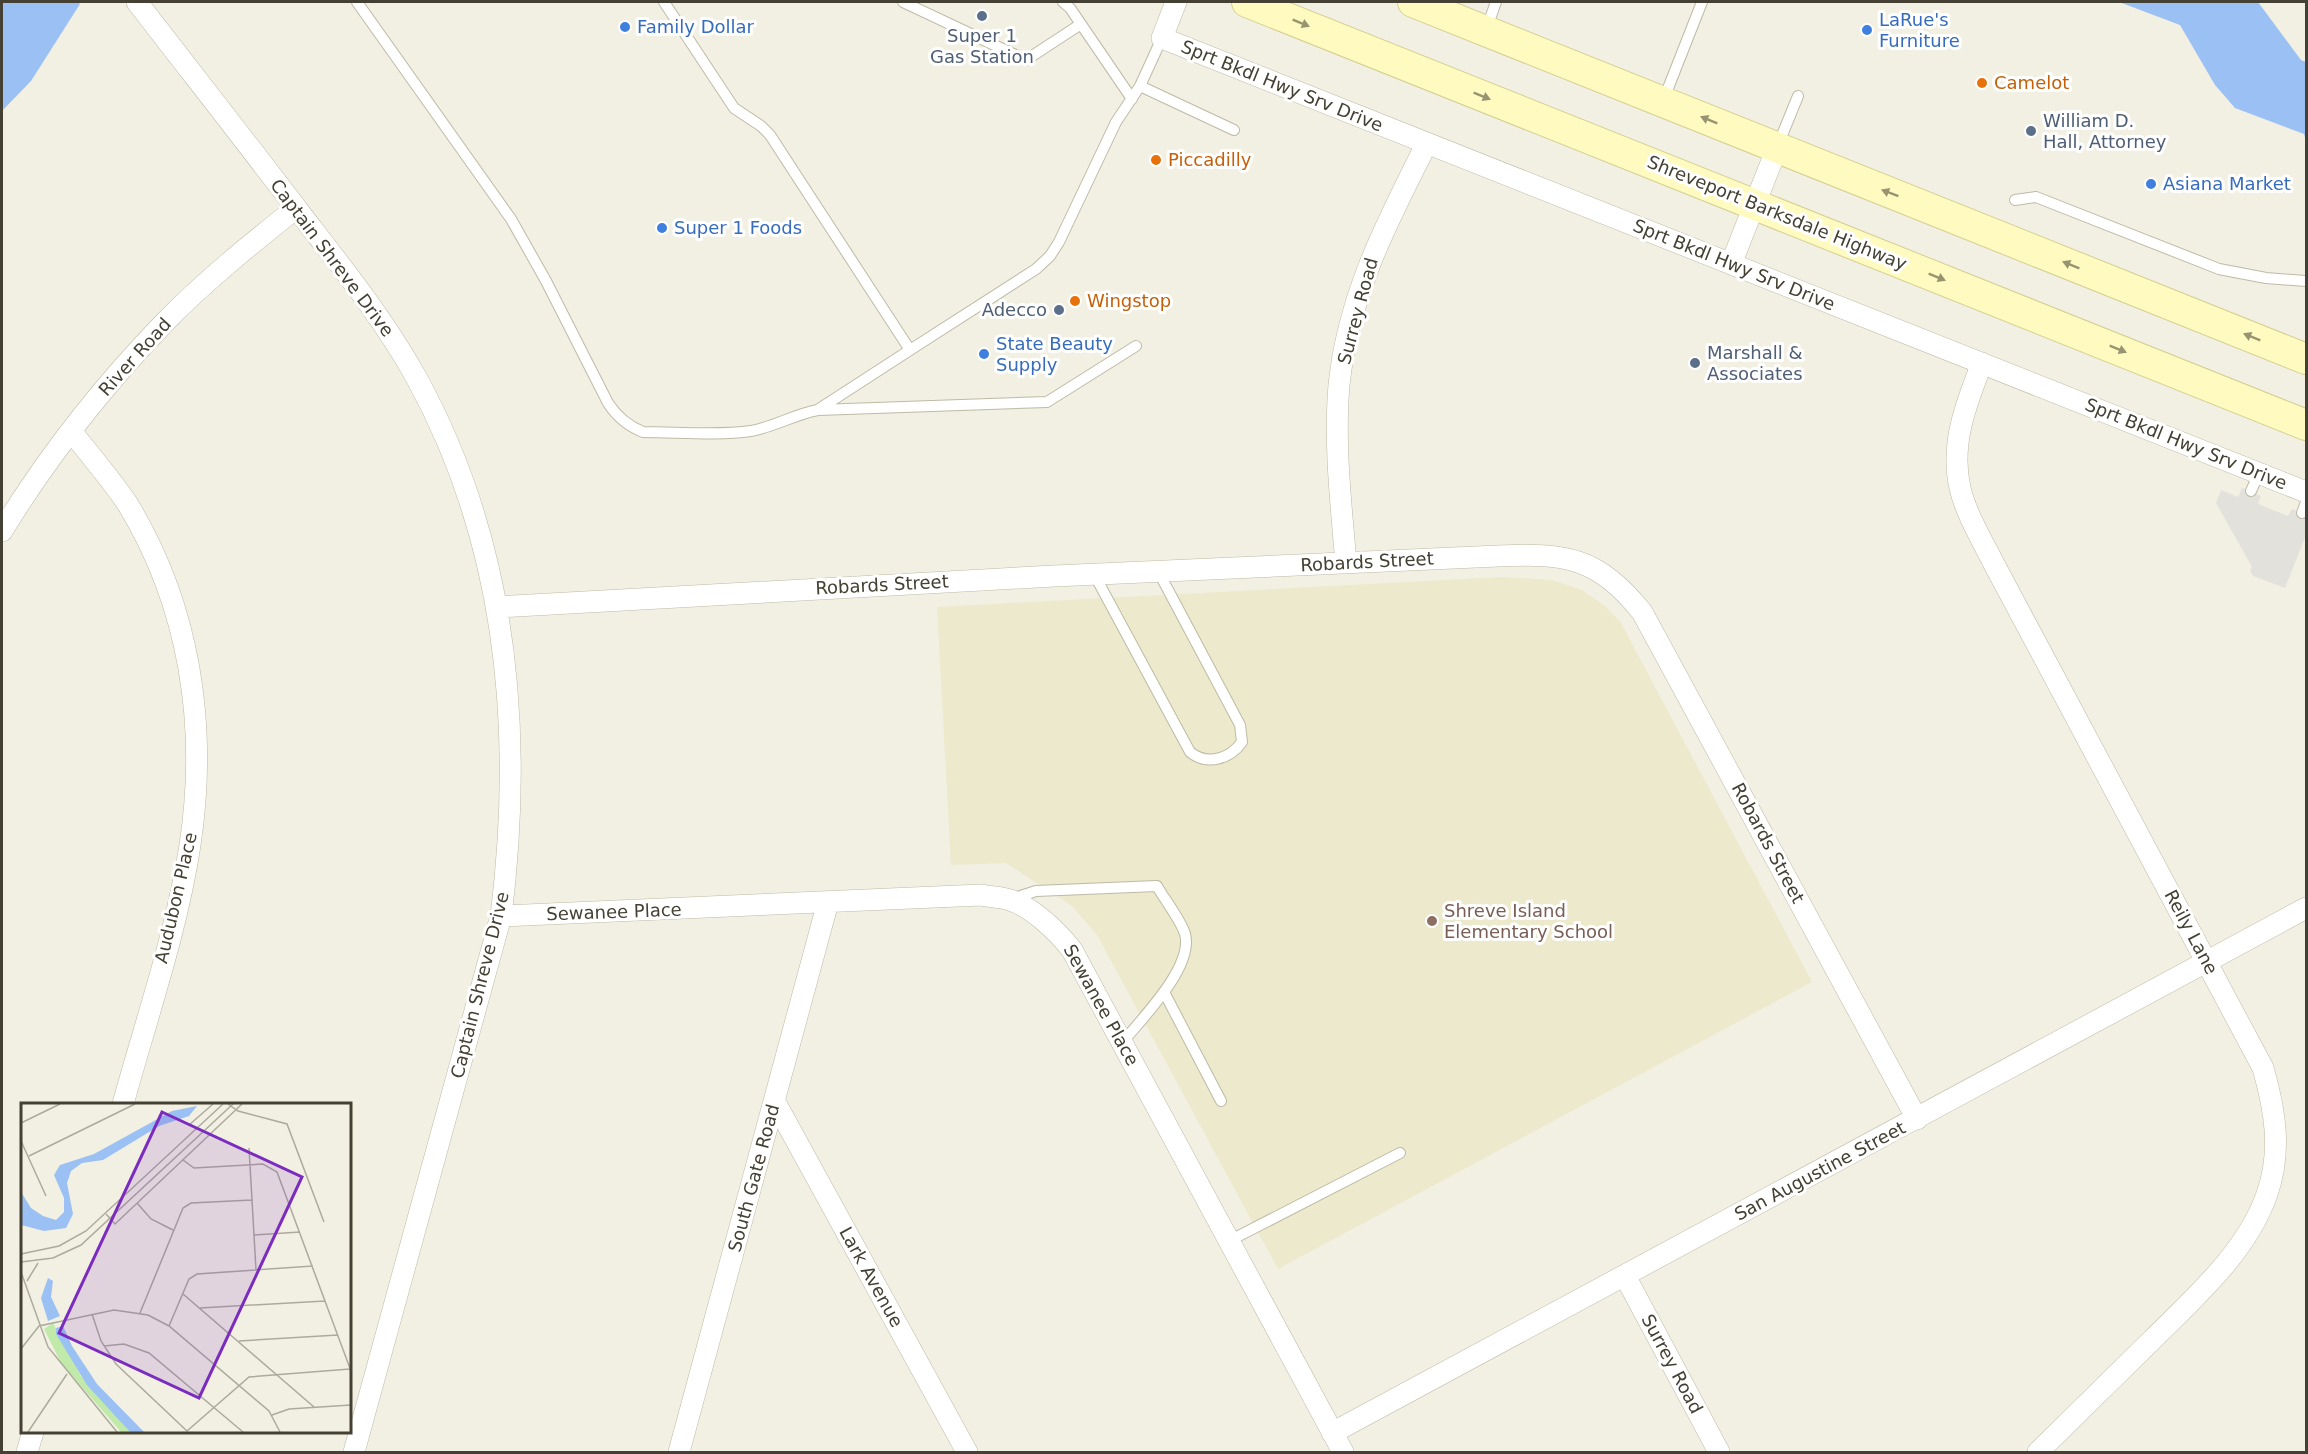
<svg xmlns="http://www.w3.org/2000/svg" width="2308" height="1454" viewBox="0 0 2308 1454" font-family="'DejaVu Sans',sans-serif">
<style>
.education{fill:#ece9cc}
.parking{fill:#e2e1dc}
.water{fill:#9bc0f3}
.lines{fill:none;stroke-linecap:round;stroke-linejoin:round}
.lane-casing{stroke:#bebaa5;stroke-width:12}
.street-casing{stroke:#bebaa5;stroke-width:22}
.secondary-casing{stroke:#d4cf90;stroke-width:32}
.lane{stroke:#fff;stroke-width:10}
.street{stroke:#fff;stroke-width:21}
.secondary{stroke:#fffbc0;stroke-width:30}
.oneway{fill:#989472}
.service-dot{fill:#5c6f8a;stroke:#fff;stroke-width:2}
.shop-dot{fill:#3f7fe0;stroke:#fff;stroke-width:2}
.food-dot{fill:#e8710a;stroke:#fff;stroke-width:2}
.education-dot{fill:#8d6e63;stroke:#fff;stroke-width:2}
.labels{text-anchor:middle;stroke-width:6;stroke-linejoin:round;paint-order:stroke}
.shop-label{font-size:18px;fill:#366cbe;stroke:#fff;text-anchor:start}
.service-label{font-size:18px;fill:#4e5e75;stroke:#fff;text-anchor:start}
.food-label{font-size:18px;fill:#c56008;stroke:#fff;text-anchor:start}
.street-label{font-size:18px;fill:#444033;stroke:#fff}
.education-label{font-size:18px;fill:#785e54;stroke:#fff;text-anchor:start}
.inset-road{fill:none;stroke:#acaa9d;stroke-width:1.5}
.view{fill:#7b2cbf;fill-opacity:0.15;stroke:#7b2cbf;stroke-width:3}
.inset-edge{fill:none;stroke:#444033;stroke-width:3}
</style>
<rect width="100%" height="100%" fill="#f2f0e3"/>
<path class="education" d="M1503,577L1552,580L1582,590L1605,606L1621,623L1812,982L1278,1269L1097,935L1072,906L1006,863L951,865L937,607Z"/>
<path class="parking" d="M2242,488L2261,496L2258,504L2288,516L2292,509L2306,515V535L2285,588L2253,576L2250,571L2252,567L2216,503L2221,490L2238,497Z"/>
<path class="water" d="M2,2H78L80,4L31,81L2,111Z
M2119,2H2258L2301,60L2306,62V141L2304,134L2235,108L2215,85L2180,25Z"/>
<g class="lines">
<defs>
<path id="lane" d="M357,2L511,219L546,281L608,403C617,417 628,426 643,432C677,432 718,436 751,431C774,427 795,414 818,410L1047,402L1136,346
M664,2L734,108L761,126L770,135L910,350L1036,269L1050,256L1059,242L1116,122L1140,86L1162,38
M903,2L1026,60L1081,24
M1063,2L1070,8L1132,99
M1486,30L1496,2
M1140,86L1234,130
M1663,101L1702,2
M1778,145L1798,96
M2015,200L2036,197L2219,269L2266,278L2306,281
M819,409L910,350
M2251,491L2259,473
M2302,513L2306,502
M1094,574L1190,752C1207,766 1230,759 1242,742L1240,725L1158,571
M1011,899L1036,891L1157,886C1164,899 1181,920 1185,934C1194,967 1142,1018 1122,1043
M1164,992L1221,1101
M1229,1241L1400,1153"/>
<path id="street" d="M137,2C191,72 246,142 300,213C341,266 383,318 416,377C508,544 524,730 501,916L354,1452
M1176,2L1162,38L2306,492
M1731,264L1777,148
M1982,363C1966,404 1950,444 1960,488C1966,514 1982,540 1994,564L2263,1068C2275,1110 2282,1151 2267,1194C2247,1252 2195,1297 2152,1340C2114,1377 2076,1415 2038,1452
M71,431C90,455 110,478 127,503C190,606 208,726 190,845C177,931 146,1020 123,1104
M2,531C48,456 104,385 165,322C206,280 251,244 296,208
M1346,563C1341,504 1334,444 1339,385C1348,296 1387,222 1427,143
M497,607L1054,576L1498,556C1567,553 1597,557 1642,612L1917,1119
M501,916L981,895C990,897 1001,897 1010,900C1032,907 1057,931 1072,950L1343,1452
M775,1102L967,1452
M1625,1276L1719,1452
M1332,1433L2306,908
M27,1452L33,1432
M679,1452L828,902"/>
<path id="secondary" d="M1247,2L2306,425
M1413,2L2306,359"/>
</defs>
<use href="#lane" class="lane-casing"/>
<use href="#street" class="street-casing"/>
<use href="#secondary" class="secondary-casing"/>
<use href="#lane" class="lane"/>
<use href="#street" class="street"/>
<use href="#secondary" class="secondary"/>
</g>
<defs><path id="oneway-solid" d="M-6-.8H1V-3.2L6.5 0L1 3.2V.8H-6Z" transform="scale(1.5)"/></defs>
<g class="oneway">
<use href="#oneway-solid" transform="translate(1301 23) rotate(22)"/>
<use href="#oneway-solid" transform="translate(1482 96) rotate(22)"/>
<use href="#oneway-solid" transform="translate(1709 120) rotate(-158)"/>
<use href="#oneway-solid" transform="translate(1890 193) rotate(-159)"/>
<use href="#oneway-solid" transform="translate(2071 265) rotate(-158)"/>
<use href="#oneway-solid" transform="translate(1937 277) rotate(22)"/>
<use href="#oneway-solid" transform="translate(2252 337) rotate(-158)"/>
<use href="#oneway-solid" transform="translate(2118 349) rotate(22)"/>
</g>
<g class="service-dot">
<circle cx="982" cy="16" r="6"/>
<circle cx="2031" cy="131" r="6"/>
<circle cx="1059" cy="310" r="6"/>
<circle cx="1695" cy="363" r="6"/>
</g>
<g class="shop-dot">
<circle cx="625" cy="27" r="6"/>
<circle cx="1867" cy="30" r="6"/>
<circle cx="2151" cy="184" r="6"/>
<circle cx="662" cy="228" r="6"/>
<circle cx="984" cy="354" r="6"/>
</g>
<g class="food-dot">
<circle cx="1982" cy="83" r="6"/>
<circle cx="1156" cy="160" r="6"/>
<circle cx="1075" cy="301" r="6"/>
</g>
<circle class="education-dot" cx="1432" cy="921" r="6"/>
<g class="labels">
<g class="shop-label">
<text x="1879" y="26">LaRue's<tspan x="1879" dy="21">Furniture</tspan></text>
<text x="637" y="33">Family Dollar</text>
<text x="2163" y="190">Asiana Market</text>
<text x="674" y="234">Super 1 Foods</text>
<text x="996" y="350">State Beauty<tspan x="996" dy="21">Supply</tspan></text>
</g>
<g class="service-label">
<text x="982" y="42" text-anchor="middle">Super 1<tspan x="982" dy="21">Gas Station</tspan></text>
<text x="2043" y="127">William D.<tspan x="2043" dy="21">Hall, Attorney</tspan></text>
<text x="1047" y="316" text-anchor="end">Adecco</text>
<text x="1707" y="359">Marshall &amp;<tspan x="1707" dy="21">Associates</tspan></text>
</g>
<g class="food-label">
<text x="1994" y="89">Camelot</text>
<text x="1168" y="166">Piccadilly</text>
<text x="1087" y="307">Wingstop</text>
</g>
<g class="street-label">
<text transform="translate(1282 86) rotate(22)" y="6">Sprt Bkdl Hwy Srv Drive</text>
<text transform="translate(1777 213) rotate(22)" y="6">Shreveport Barksdale Highway</text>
<text transform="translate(332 258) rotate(53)" y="6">Captain Shreve Drive</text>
<text transform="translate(1734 265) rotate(22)" y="6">Sprt Bkdl Hwy Srv Drive</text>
<text transform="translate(1358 311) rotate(-75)" y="6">Surrey Road</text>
<text transform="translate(135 357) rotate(-48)" y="6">River Road</text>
<text transform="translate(2186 444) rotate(22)" y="6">Sprt Bkdl Hwy Srv Drive</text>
<text transform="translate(1367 562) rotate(-3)" y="6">Robards Street</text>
<text transform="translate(882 585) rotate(-3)" y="6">Robards Street</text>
<text transform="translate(1768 843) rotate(62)" y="6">Robards Street</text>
<text transform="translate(176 898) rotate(-77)" y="6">Audubon Place</text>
<text transform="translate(614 912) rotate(-2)" y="6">Sewanee Place</text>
<text transform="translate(2191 932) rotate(62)" y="6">Reily Lane</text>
<text transform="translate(480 985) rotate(-76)" y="6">Captain Shreve Drive</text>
<text transform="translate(1101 1005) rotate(61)" y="6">Sewanee Place</text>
<text transform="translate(1820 1171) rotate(-28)" y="6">San Augustine Street</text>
<text transform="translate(754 1178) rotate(-75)" y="6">South Gate Road</text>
<text transform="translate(871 1277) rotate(61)" y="6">Lark Avenue</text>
<text transform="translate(1672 1364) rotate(62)" y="6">Surrey Road</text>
</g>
<g class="education-label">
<text x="1444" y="917">Shreve Island<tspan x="1444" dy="21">Elementary School</tspan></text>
</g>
</g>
<g transform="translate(21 1103)">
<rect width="330" height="330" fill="#f2f0e3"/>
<path d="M32,220L60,273L109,329H100L40,260L23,226Z" fill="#c1e9a9"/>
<path d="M176,3L168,13L138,23L82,57L61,60L50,68L46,80L52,111L45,125L23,128L0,122V89L10,105L22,113L35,117L43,109V95L33,72L39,62L73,51L151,8ZM27,175L32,178L30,194L39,213L27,218L20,195ZM42,223L51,243L76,281L123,329H109L66,282L35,231V225Z" fill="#9bc0f3"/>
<path class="inset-road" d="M207,1L217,8L266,21L303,119M0,20L39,1M168,22L192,1M0,38L25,93M228,45L235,167M8,53L114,1M162,57L173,65L242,61L256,69L330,268M116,100L130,116L152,127M85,111L94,121L221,1M233,132L279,129M0,151L38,143L65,128L202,1M0,159L32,155L60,142L212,1M0,169L27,244L96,329M6,178L17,160M162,191L293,304M179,205L304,198M119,210L162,105L170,100L231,97M71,211L80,238L95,261L166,328L228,274L329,266M148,223L168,176L176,171L292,163M218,238L317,232M83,243L103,241L128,250L222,329M0,246L18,223L93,207L127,212L148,223L248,308L259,329M251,312L268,306L330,302M7,329L46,271"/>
<path class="view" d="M141,9L281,74L178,295L38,230Z"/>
<rect width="330" height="330" class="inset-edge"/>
</g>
<rect width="2308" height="1454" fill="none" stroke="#444033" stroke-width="6"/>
</svg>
